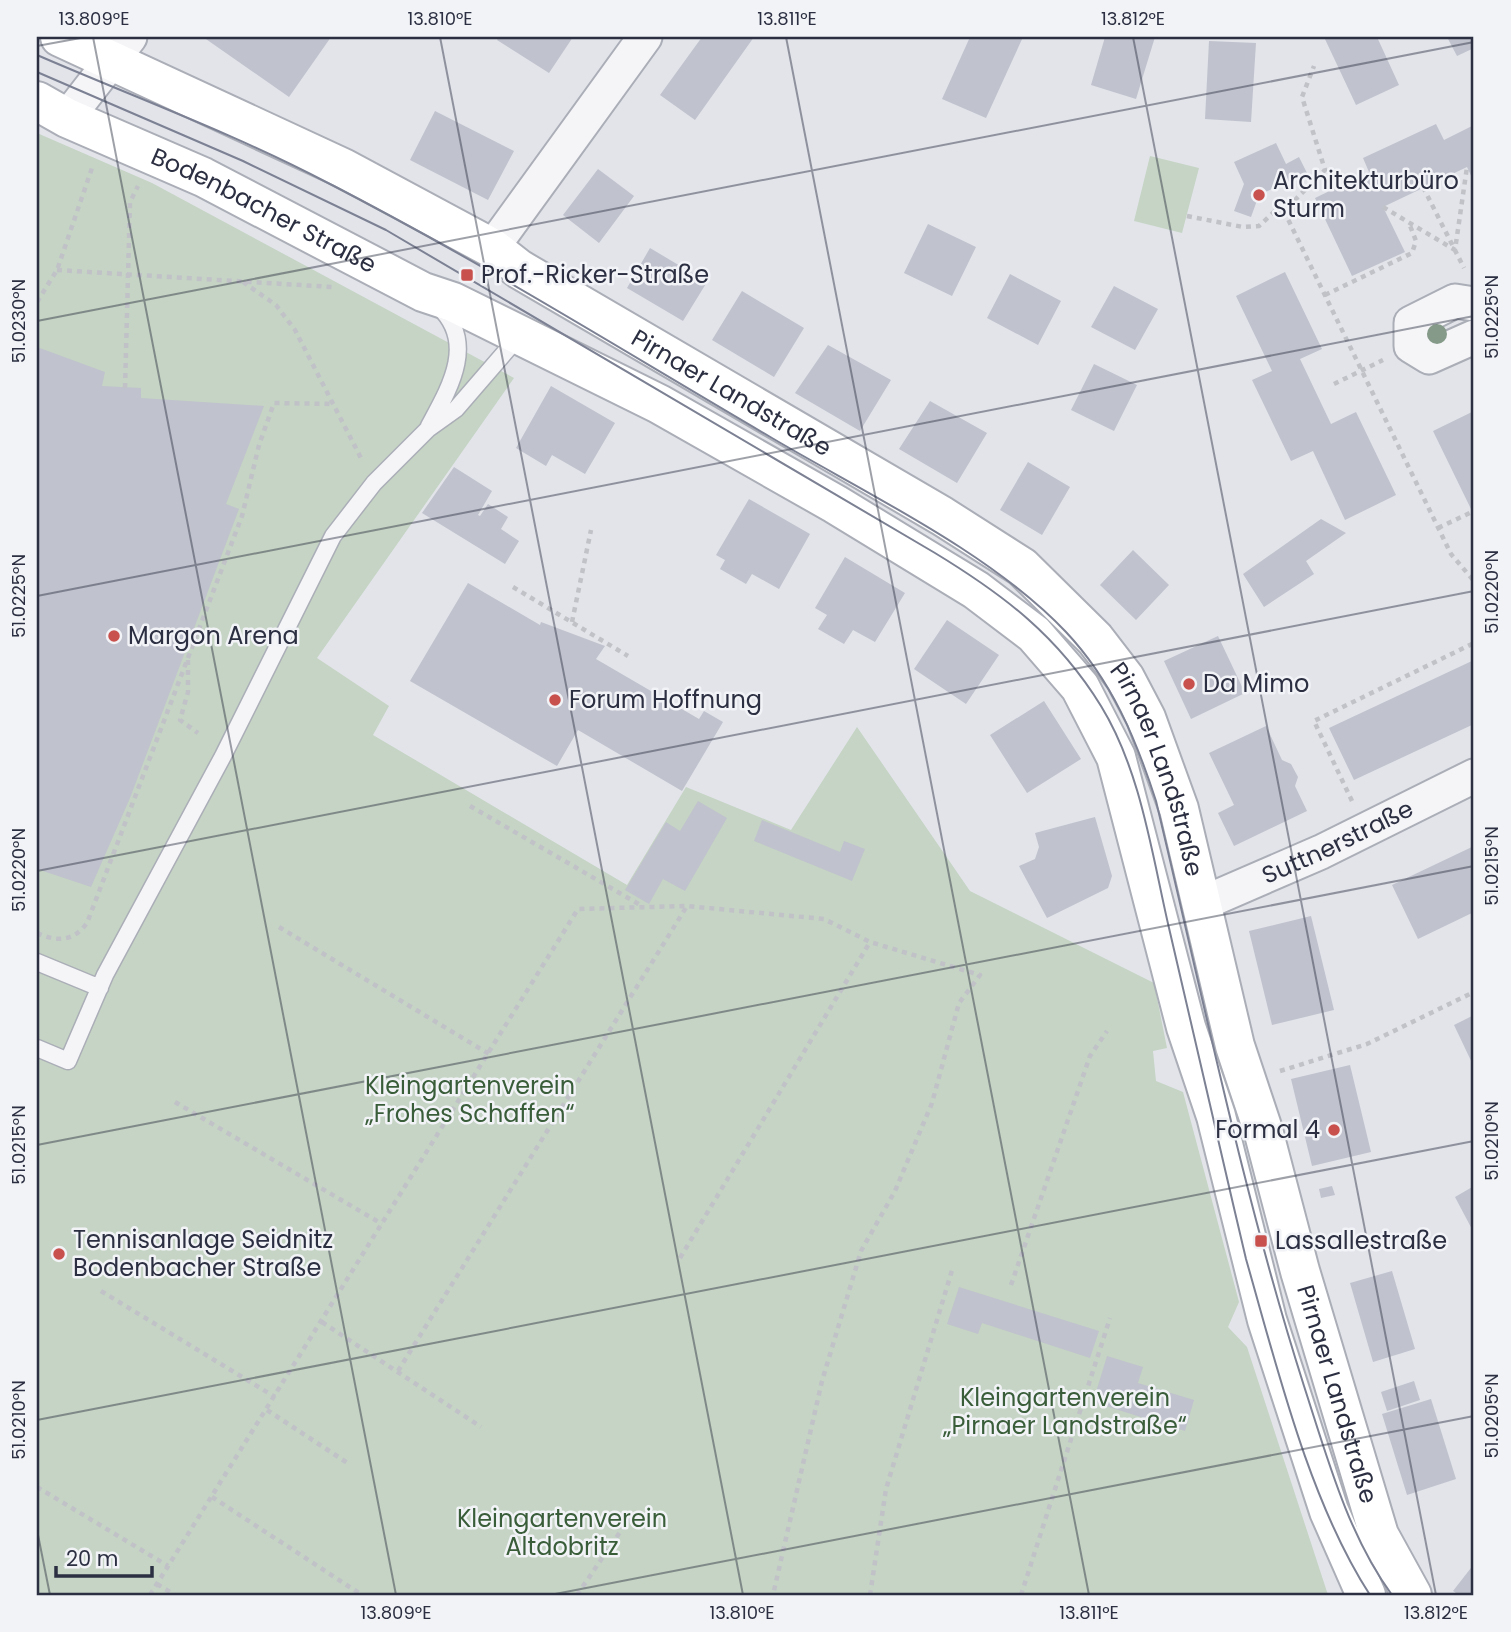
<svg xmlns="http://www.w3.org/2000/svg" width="1511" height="1632" viewBox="0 0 1511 1632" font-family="Poppins,sans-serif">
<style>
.green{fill:#c5d4c4}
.building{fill:#c0c2cd}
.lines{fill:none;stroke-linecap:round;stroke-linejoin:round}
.lane-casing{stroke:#abaeb7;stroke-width:19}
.street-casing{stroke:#abaeb7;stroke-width:37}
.secondary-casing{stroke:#abaeb7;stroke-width:42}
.path{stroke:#c0c2c8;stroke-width:4.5;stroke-dasharray:5 5;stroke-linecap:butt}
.lane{stroke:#f5f5f8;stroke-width:16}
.street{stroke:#f5f5f8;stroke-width:33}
.secondary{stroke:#fff;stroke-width:38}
.tram{stroke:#7c8193;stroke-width:2}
.tree{fill:#859a89}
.ticks{fill:none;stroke:#2b2f41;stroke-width:2;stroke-opacity:0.45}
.poi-dot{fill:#c9514d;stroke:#f2f3f7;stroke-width:2.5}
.labels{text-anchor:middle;stroke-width:5;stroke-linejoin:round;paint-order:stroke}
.poi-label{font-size:24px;fill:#2b2f41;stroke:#f2f3f7;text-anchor:start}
.street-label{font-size:24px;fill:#2b2f41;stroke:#f2f3f7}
.park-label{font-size:24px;fill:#395d39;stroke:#f2f3f7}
.neatline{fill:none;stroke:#2b2f41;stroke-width:2.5}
.ticks-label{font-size:18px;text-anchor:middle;fill:#2b2f41}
</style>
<rect width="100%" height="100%" fill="#e2e4ea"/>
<path class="green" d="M37,133L152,183L514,378L317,658L389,706L373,735L627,885L686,787L791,830L857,727L970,891L1154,983L1167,1048L1153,1051L1156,1081L1183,1092L1239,1302L1228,1327L1247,1347L1328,1595H37Z
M1150,156L1199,168L1182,233L1134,221Z"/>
<path class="building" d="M203,37H331L289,97Z
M499,37H573L549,73L497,40Z
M702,37H754L695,120L660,95Z
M970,37H1023L986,118L942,99Z
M1105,37H1155L1136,99L1091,85Z
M1324,37H1377L1399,85L1356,105Z
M1447,37H1474V48L1457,56Z
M1209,41L1256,43L1251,122L1205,119Z
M435,111L514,151L488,200L410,160Z
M1436,124L1444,140L1474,125V182L1467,167L1383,207L1405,252L1352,276L1315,198L1369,172L1363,158Z
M1276,143L1286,164L1299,157L1307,173L1259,195L1251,217L1234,211L1244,184L1234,162Z
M598,169L634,196L599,243L563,215Z
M928,224L976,247L952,296L904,273Z
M650,248L707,282L683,321L627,288Z
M1285,272L1322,349L1300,359L1331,424L1356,412L1396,495L1345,520L1313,451L1291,461L1252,380L1272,371L1236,296Z
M1010,274L1061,301L1038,345L987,318Z
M1114,286L1158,309L1135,350L1091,327Z
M742,291L804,328L774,377L712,340Z
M828,345L891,380L860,431L795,393Z
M37,347L105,372L102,386L141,388V398L264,406L226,504L239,509L130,798L91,887L37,869Z
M1094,364L1137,385L1114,431L1071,410Z
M551,386L615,423L585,474L552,455L546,466L516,448Z
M930,401L987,433L957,483L899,449Z
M1474,411V508L1471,509L1433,431Z
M1028,462L1070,487L1042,535L1000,510Z
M454,467L492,491L478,515L480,516L488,504L508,517L501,529L519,541L505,564L422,513Z
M749,499L810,534L779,589L752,574L746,584L720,569L725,560L716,555Z
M1321,519L1346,533L1306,561L1314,574L1264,607L1243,574Z
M1133,550L1169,585L1136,620L1100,585Z
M845,557L905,593L875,642L853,630L844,644L818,629L827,615L815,608Z
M468,583L540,625L541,622L605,646L596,659L699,719L704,711L723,722L682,791L578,730L557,766L410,681Z
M947,620L999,655L966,704L914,669Z
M1218,636L1245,693L1191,719L1164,661Z
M1474,660V724L1354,780L1329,728Z
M1044,701L1081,759L1027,793L990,735Z
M1266,726L1282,760L1291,764L1298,777L1295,786L1307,811L1234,846L1218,813L1234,805L1209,753Z
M698,801L727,818L685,891L663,879L649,904L625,890L666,822L680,831Z
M1095,817L1112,876L1108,888L1047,918L1019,866L1035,859L1039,847L1035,833Z
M762,820L840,852L844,841L865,849L852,881L754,841Z
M1474,846V912L1418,939L1392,885Z
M1311,916L1334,1010L1272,1025L1249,931Z
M1474,1015V1067L1454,1025Z
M1350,1065L1371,1152L1312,1166L1291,1079Z
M1332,1186L1335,1195L1321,1198L1319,1189Z
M1474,1186V1233L1455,1197Z
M1392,1271L1415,1349L1373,1362L1350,1283Z
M959,1287L1099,1331L1090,1358L982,1323L978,1334L947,1324Z
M1107,1356L1143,1367L1138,1383L1194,1400L1185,1431L1093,1402Z
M1414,1381L1420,1400L1387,1411L1381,1392Z
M1431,1399L1456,1479L1407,1495L1382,1414Z
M1474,1564V1595H1459L1453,1591Z"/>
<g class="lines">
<defs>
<path id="lane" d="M429,426C449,389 477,343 439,307
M37,962L100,988
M37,1048L68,1061L105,975L223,756L333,536L374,483L428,429L456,409L519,336"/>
<g id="street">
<path d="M67,118L130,37"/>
<path d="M492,248L645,37"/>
<path d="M1474,304L1455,301L1411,323V346L1429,357L1474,337"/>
<path id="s1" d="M1201,904L1321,852L1474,776"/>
</g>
<g id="secondary">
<path id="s2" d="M60,37L343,168L492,248L519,269L942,516L1022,567L1095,639L1125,678L1146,718L1179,809L1235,1046L1263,1130L1300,1271L1379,1535L1412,1595"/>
<path id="s3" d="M37,101L67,118L203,177L423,292L453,302L659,404L835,504L976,590L1034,634L1080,687L1116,757L1186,1027L1216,1116L1267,1320L1329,1511L1366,1595"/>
</g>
</defs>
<use href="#lane" class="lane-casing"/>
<use href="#street" class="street-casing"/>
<use href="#secondary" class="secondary-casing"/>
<path class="path" d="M1423,187L1464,268
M1383,207L1455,250L1467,167
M1284,211L1451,554L1474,581
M1187,216L1243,227L1259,226L1277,209L1284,211L1325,170L1302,97L1314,66
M57,270L332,287
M243,282L276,305L295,330L362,460
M1325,295L1412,253L1416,241L1409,223
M37,302L57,270L92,168
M1334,384L1383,360
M125,388L130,202L138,186
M1438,528L1474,511
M513,587L628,656
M572,622L591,530
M188,660V692L180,720L198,733
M1352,801L1314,721L1474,643
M470,806L642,906
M279,927L489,1054
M37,933C57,942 73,942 87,923L242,516L259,445L274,403L334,404
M1280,1071L1367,1044L1474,992
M175,1102L382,1224
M680,1258L870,942
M1011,1285L1090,1056L1107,1031
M101,1291L275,1397
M322,1322L481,1427
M398,1371L687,906
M267,1410L349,1464
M37,1487L168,1566
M212,1497L362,1595
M157,1584L175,1595
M150,1595L578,909L687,906L824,919L870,942L980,975L959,1003L932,1103L895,1191L861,1251L822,1381L773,1595
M577,1595L631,1516
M870,1595L886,1489L953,1267
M1021,1595L1110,1318"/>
<use href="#lane" class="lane"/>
<use href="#street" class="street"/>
<use href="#secondary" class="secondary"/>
<path class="tram" d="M37,55C134,97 235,134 328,183C480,261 625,352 772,438C867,494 990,552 1066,632C1112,681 1136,739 1156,801C1203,997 1243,1195 1304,1386C1327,1457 1348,1535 1392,1595
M37,72L243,161L386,230L935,553C1004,595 1058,636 1101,706C1141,771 1152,855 1169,928C1195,1039 1220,1149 1246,1259C1277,1367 1309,1501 1370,1595"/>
</g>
<circle class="tree" cx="1437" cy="334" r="10"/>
<path class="ticks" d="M93,37L396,1595M440,37L743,1595M786,37L1089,1595M1133,37L1436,1595M37,46L86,37M37,321L1474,42M37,596L1474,316M37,871L1474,591M37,1145L1474,866M37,1420L1474,1141M37,1530L50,1595M550,1595L1474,1416"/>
<g class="poi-dot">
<circle cx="1259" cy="195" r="7"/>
<rect x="460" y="268" width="14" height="14" rx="3.5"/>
<circle cx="114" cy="636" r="7"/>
<circle cx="1189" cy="684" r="7"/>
<circle cx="555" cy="700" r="7"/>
<circle cx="1334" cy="1130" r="7"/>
<rect x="1254" y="1234" width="14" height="14" rx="3.5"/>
<circle cx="59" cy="1254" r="7"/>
</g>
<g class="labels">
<g class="poi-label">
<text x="1273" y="189">Architekturbüro<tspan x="1273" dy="28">Sturm</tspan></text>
<text x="481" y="283">Prof.-Ricker-Straße</text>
<text x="128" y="644">Margon Arena</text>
<text x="1203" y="692">Da Mimo</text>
<text x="569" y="708">Forum Hoffnung</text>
<text x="1320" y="1138" text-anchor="end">Formal 4</text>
<text x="73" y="1248">Tennisanlage Seidnitz<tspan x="73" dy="28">Bodenbacher Straße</tspan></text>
<text x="1275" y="1249">Lassallestraße</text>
</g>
<g class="street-label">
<text dy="8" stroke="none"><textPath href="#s3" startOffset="252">Bodenbacher Straße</textPath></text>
<text dy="8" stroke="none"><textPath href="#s2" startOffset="761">Pirnaer Landstraße</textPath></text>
<text dy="8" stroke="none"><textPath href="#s2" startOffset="1349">Pirnaer Landstraße</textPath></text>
<text dy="8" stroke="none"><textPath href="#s1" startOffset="150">Suttnerstraße</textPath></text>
<text dy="8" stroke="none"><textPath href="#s2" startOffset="2000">Pirnaer Landstraße</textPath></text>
</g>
<g class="park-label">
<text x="470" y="1094">Kleingartenverein<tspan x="470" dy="28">„Frohes Schaffen“</tspan></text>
<text x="1065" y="1406">Kleingartenverein<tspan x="1065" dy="28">„Pirnaer Landstraße“</tspan></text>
<text x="562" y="1527">Kleingartenverein<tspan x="562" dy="28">Altdobritz</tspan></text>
</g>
</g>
<rect width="1511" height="1632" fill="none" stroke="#f2f3f7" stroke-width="77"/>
<path d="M56 1566v10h96v-10" fill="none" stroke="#2b2f41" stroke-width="3.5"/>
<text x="66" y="1566" font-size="21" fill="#2b2f41" stroke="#f2f3f7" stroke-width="5" paint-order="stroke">20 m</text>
<rect x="38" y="38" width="1434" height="1556" class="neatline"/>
<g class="ticks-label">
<text x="94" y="25">13.809°E</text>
<text x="440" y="25">13.810°E</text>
<text x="787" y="25">13.811°E</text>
<text x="1133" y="25">13.812°E</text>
<text transform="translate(1492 317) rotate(-90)" y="6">51.0225°N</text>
<text transform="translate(19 321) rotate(-90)" y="6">51.0230°N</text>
<text transform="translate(1492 592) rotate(-90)" y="6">51.0220°N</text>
<text transform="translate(19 596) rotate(-90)" y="6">51.0225°N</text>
<text transform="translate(1492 866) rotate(-90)" y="6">51.0215°N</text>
<text transform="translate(19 870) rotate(-90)" y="6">51.0220°N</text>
<text transform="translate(1492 1141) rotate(-90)" y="6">51.0210°N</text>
<text transform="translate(19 1145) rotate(-90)" y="6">51.0215°N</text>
<text transform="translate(1492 1416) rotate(-90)" y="6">51.0205°N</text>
<text transform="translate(19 1420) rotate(-90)" y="6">51.0210°N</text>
<text x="396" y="1619">13.809°E</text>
<text x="742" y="1619">13.810°E</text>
<text x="1089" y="1619">13.811°E</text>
<text x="1436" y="1619">13.812°E</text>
</g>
</svg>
